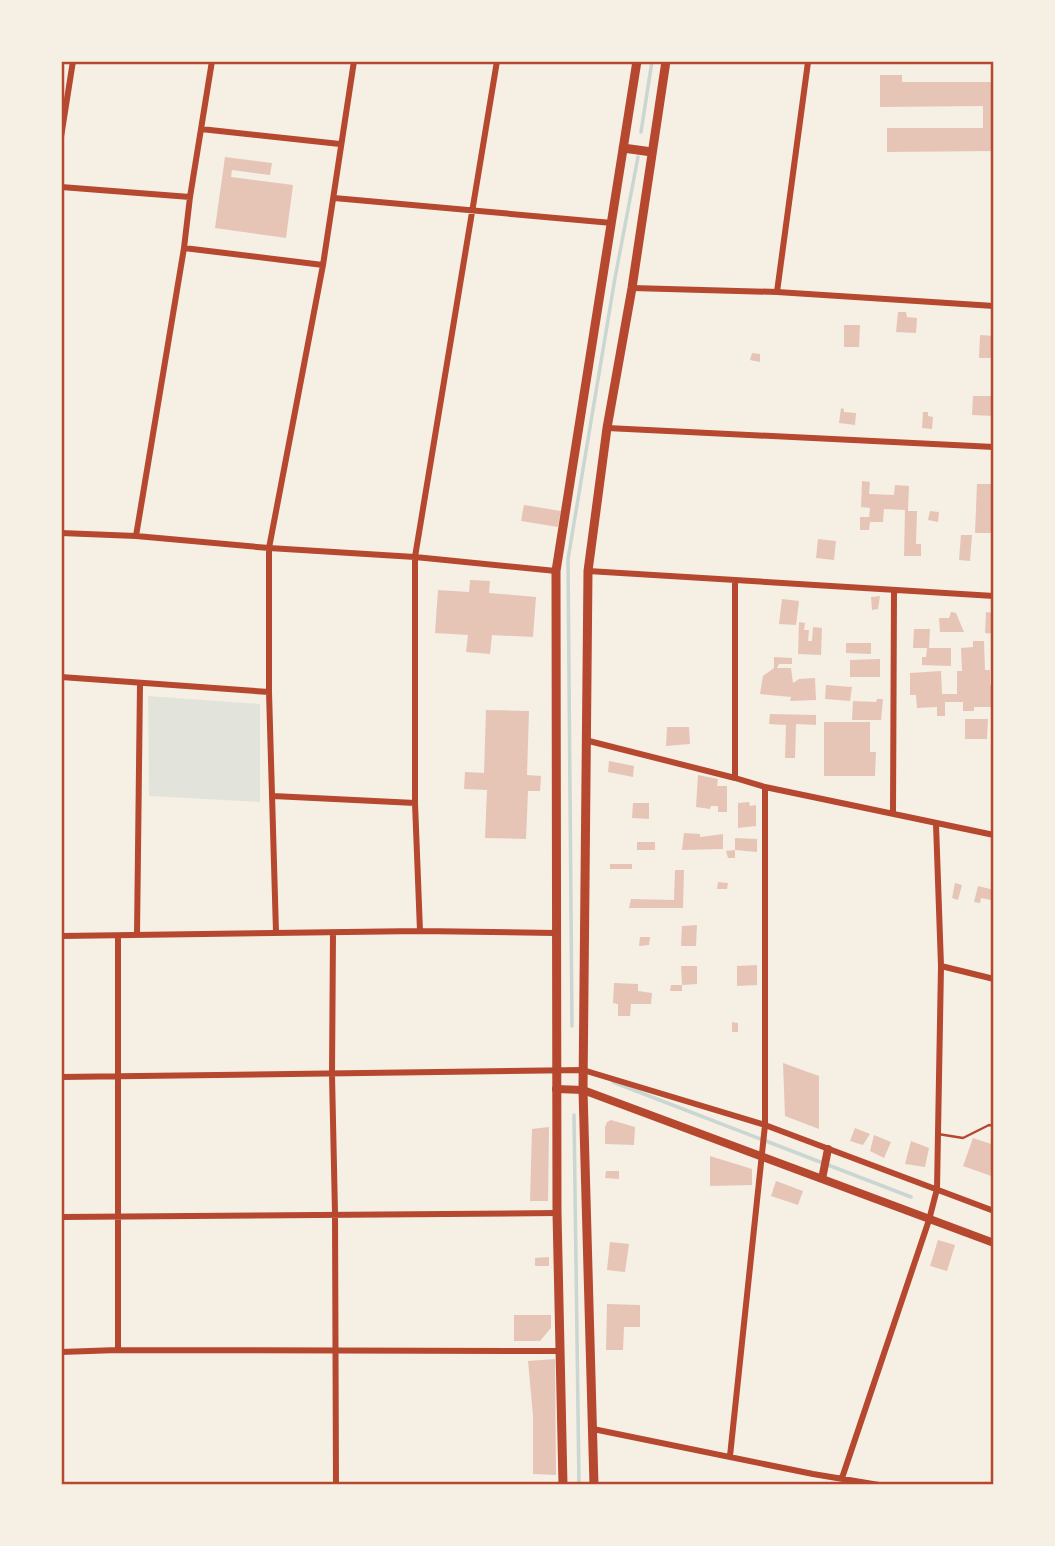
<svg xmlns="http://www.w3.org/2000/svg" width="1055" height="1546" viewBox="0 0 1055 1546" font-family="Signika,sans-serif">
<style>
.green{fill:#e2e4dc}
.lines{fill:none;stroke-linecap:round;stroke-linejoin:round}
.stream{stroke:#c9d6d2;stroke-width:3.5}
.building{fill:#e6c5b7}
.service{stroke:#b5482f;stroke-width:2.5}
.minor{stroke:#b5482f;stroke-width:6}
.tertiary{stroke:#b5482f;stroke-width:8}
.secondary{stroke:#b5482f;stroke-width:9}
.neatline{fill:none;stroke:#b5482f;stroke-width:2.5}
</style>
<rect width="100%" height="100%" fill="#f6efe4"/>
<path class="green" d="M148,696L260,704V802L149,796Z"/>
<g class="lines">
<path class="stream" d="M641,132L652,61
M572,1026L568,559L615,278L638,157
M613,1082L911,1197
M574,1115L579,1485"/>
</g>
<path class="building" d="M880,75H902V82H994V151L887,152V128H983V106L880,107Z
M225,157L272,163L270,175L232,170L231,177L293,185L286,238L215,228Z
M898,312H906L907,317L917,318L916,333L896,332Z
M844,325H860L859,347H844Z
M980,335L994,336V358H979Z
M752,353L760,354V362L750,360Z
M973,396H994V416L972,415Z
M841,408L844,409V412L856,413L855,425L839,423Z
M923,412H928V416L933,417L932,429L922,428Z
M862,481L870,482L869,494L894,495L895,485L909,486L908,511H917L916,544H921V556H904L905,510L884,509L883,522H870L869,530H860V517H869L870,508L861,507Z
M977,484H994L991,523H994V533H975Z
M524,505L561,511L558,527L521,521Z
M930,511L939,512L938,522L928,520Z
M961,535H972L970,561L959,560Z
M818,539L836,541L834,560L816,558Z
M470,580L490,581L489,593L536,597L533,637L492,635L490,654L466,652L468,635L435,633L438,590L469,592Z
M880,596L878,609L872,610L871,597Z
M782,599L799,601L796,625L779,624Z
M951,612L956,613L964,632H940L939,618H949Z
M986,612L994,613V634L985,633Z
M799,622L805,623L804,630H809L808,641H812L813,627L822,628L821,655L798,654Z
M914,629H930L929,648H951V666L922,665V657H926L927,648H913Z
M973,641H984L985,670H990V685H994V707H974V711H963V702H945V716H937V707L917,708L916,695H910V673L941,671L942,694H957V671H962L961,648L973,647Z
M846,643H871V654L846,653Z
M774,657L792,658V664H779L777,668H791L793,683L799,679L815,678L816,700L790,701L791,697L760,694L763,676L774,668Z
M880,659V677H850V660Z
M826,685L852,687L850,701L825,699Z
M877,699H883L881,720H852L853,701L876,702Z
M486,710L529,711L527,775L541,776L540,791H528L526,839L485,838L487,790L464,789L465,772L484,773Z
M770,714L816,715V725L796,724L795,758H785L786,725L769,724Z
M965,719H988L987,739H965Z
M824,722H870V752H876L875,776H824Z
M667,727H689L690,744L666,746Z
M609,761L634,766L633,777L608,772Z
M698,775L718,779L717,786H727V812H718V806H711L710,809L696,807Z
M749,802L750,806L756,805V826L738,828V803Z
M633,803H649V819L632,818Z
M684,833L700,834V837L723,834V849L682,850Z
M735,838L757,839V852L735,850V858H728L726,851L735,850Z
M637,842H655V850H637Z
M610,864H632V869H610Z
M675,870H684L683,908H629L631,899L674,900Z
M718,882L728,883L727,889H717Z
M955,883L962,885L958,900L952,898Z
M978,886L994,890L991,900L981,898L980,903L974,902Z
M697,925L696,946H681L682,926Z
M640,937H650L649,945L639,946Z
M757,965V985L737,986V966Z
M681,966H697V984L682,985Z
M614,983L638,984V991L652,993L651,1004H631L630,1016H618V1004L613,1003Z
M671,985H682V991H670Z
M732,1022L738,1023V1032H732Z
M783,1063L819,1076V1129L785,1116Z
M611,1120L635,1127L634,1145L605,1144V1127L607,1122Z
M549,1127L548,1201H530L532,1129Z
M855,1128L870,1134L863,1145L850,1141Z
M874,1135L891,1142L884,1158L870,1151Z
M973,1138L994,1145V1177L963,1166Z
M911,1141L929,1148L925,1167L905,1164Z
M710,1156L752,1169V1185L710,1186Z
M606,1171H619V1179L605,1178Z
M776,1181L803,1191L798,1205L771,1196Z
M938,1240L955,1245L947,1271L930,1266Z
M610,1242L629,1244L625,1272L607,1270Z
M549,1257V1266H535V1258Z
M607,1304L640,1305V1327H624L623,1350H606Z
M514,1315H551V1328L540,1341H514Z
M555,1359L556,1475L533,1474V1416L528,1361Z"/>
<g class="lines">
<path class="service" d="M938,1134L963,1138L989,1125L994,1126"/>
<path class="minor" d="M793,61H825
M201,129L340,144
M61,137L73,61
M61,187L190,197
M334,198L612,223
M184,248L323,265
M632,288L777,292L994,306
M777,292L808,62
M607,428L994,447
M61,533L136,536L269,548L415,557L556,571
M136,536L184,248L190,197L212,61
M588,571L994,596
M735,580V778
M61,677L269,692
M585,740L735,778L765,787L994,835
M273,796L415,803
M893,813L894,590
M420,931L415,803V557L497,61
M276,932L269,692V548L323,265L354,61
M333,933L332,1075L335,1213L336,1485
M137,935L140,684
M61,936L420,931L555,933
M118,936V1350
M941,966L994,979
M61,1077L583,1070L765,1125L994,1211
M61,1217L557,1213
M61,1352L118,1350L559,1351
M593,1429L813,1474L879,1485
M730,1456L765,1125V787
M842,1478L929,1220L937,1189L941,966L936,824"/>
<path class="tertiary" d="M556,1089L583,1090L994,1243
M822,1179L828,1149"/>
<path class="secondary" d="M623,148L652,152
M563,1485L557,1213L556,571L637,61
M594,1485L583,1090L588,571L607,428L632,288L666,61"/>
</g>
<rect width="1055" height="1546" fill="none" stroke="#f6efe4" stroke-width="126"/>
<rect x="63" y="63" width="929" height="1420" class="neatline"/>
</svg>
